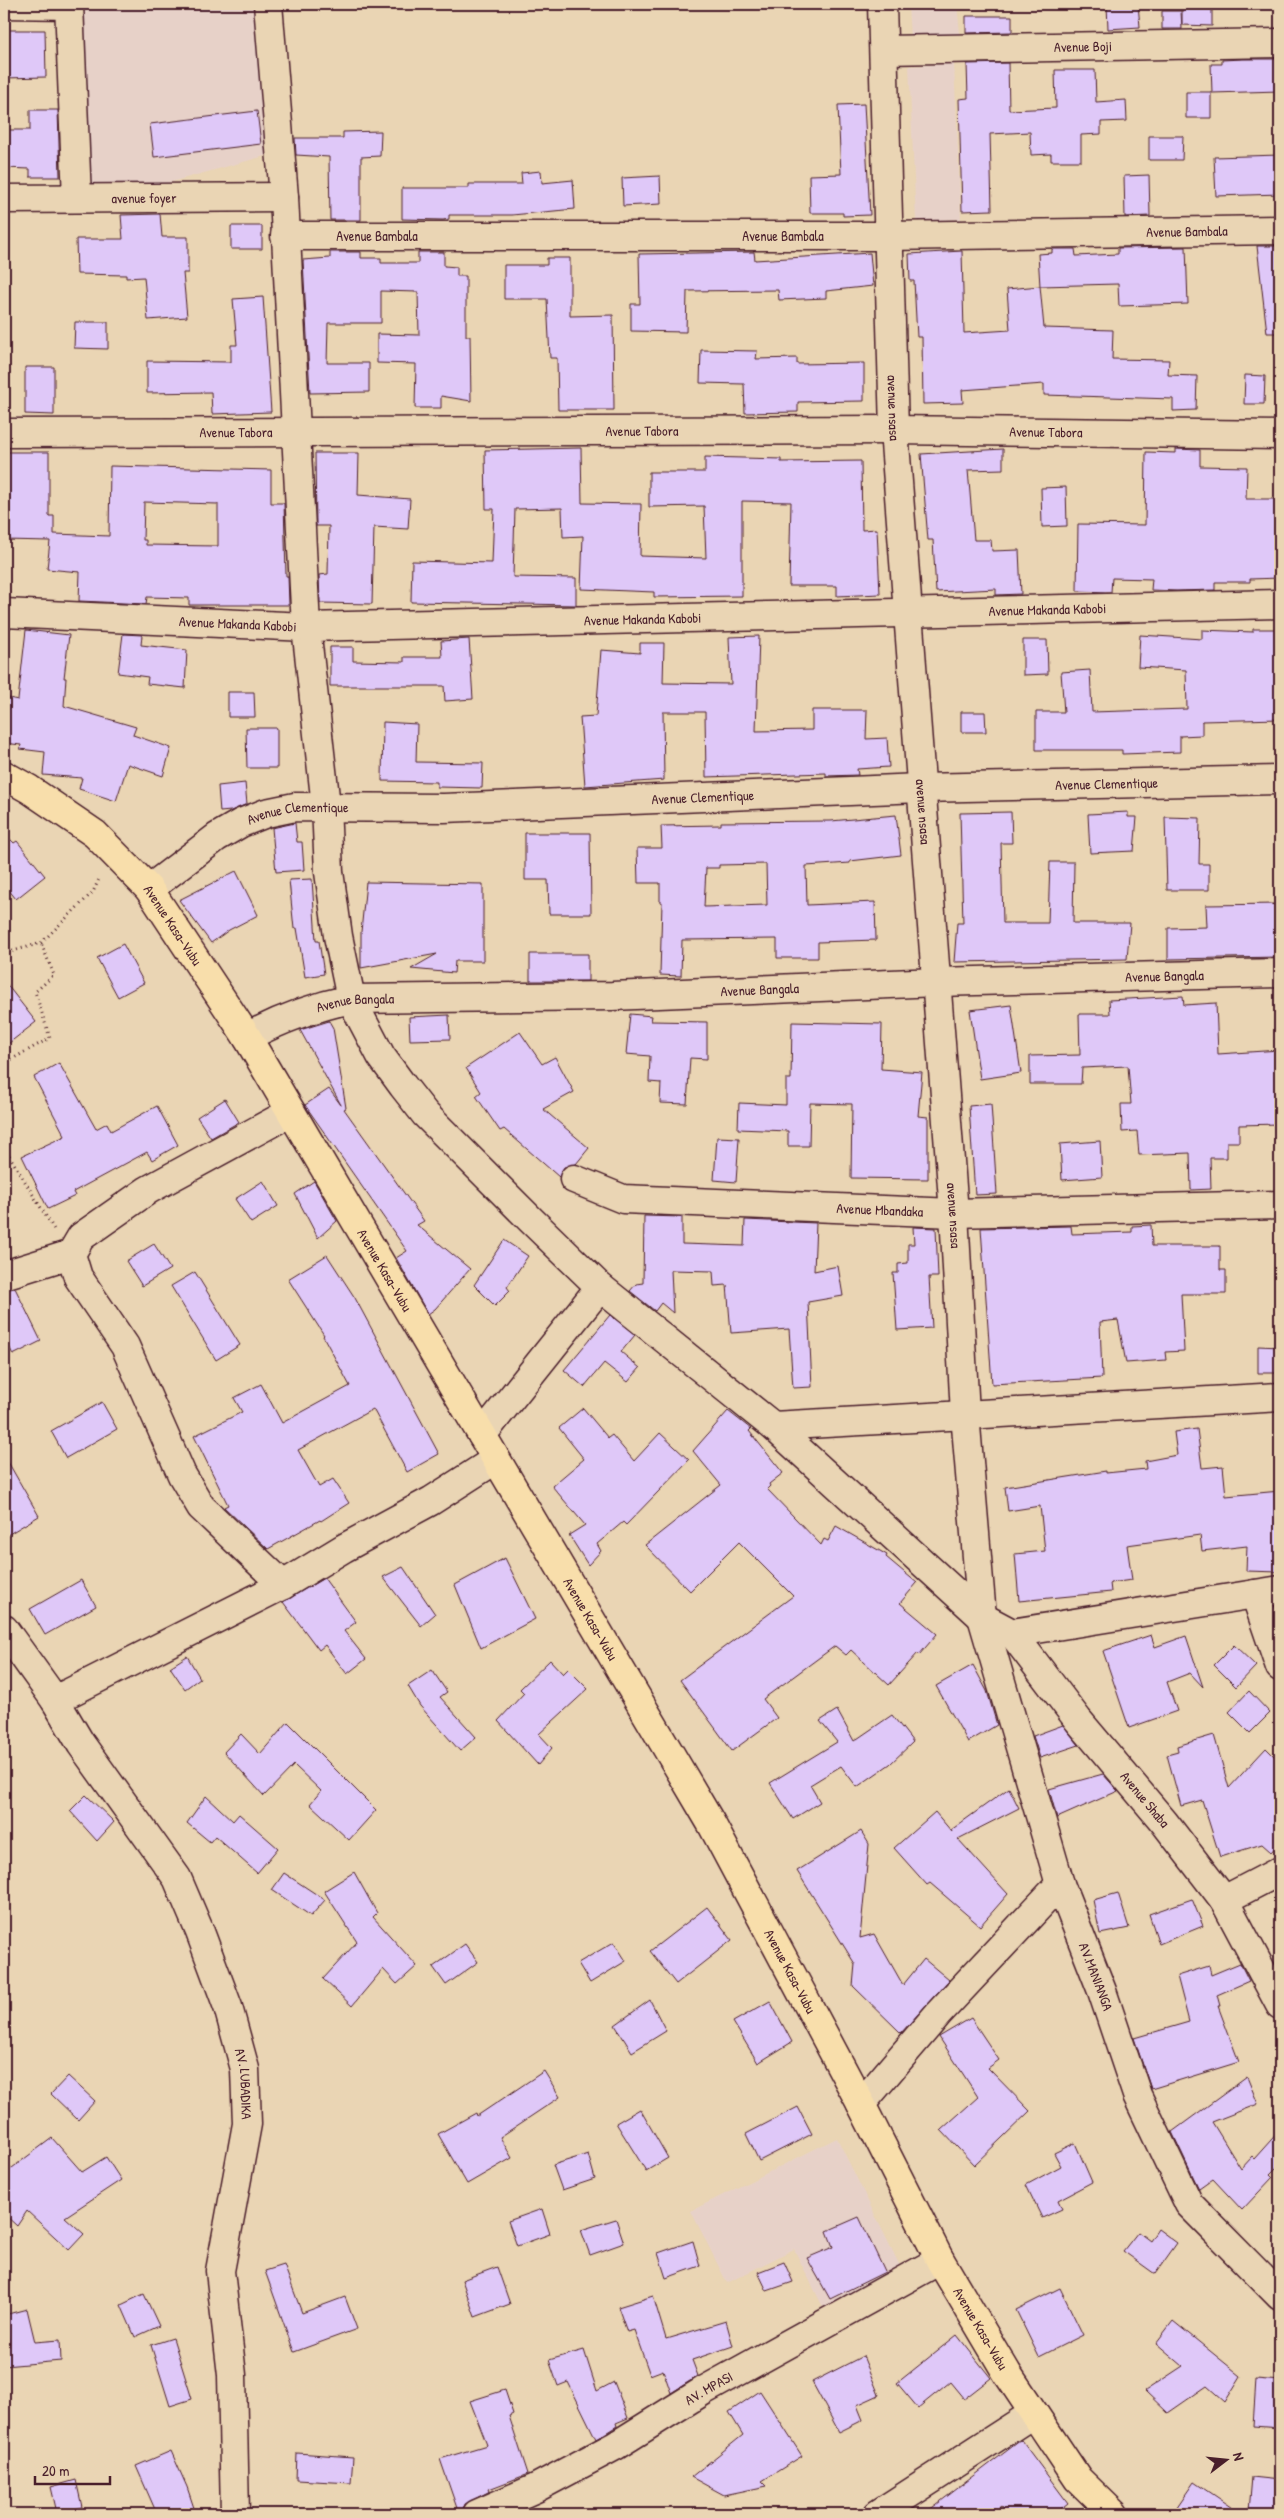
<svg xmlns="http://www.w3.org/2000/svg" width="1284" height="2518" viewBox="0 0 1284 2518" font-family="'Patrick Hand',sans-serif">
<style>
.built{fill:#e7d1c8}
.building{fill:#dfc8f8;stroke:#4a1f2b;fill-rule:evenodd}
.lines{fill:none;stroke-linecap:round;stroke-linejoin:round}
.minor-casing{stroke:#4a1f2b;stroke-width:31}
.highway-casing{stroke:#4a1f2b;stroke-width:31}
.path{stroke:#4a1f2b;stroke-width:3;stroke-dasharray:1 4;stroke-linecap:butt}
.minor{stroke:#ead5b4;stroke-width:28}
.highway{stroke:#f8deab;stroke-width:28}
.labels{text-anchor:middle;stroke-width:4.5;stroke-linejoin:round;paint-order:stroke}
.street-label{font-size:14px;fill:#4a1f2b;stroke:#ead5b4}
</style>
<rect width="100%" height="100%" fill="#ead5b4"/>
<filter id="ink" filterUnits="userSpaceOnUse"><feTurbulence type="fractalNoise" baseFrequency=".02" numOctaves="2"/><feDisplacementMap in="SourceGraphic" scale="10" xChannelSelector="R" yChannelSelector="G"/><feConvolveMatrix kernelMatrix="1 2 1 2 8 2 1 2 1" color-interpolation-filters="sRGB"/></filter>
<g filter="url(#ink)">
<path class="built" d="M82,4H258L272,154L157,186H93L85,173Z
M908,4H957L960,34L910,38Z
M954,64L961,219L916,221L909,66Z
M837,2138L901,2268L823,2307L794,2249L727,2283L691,2211Z"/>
<path class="building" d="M1107,4H1138L1140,27L1108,29Z
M1182,4H1212V26L1182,25Z
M1162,11H1181L1182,29H1162Z
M966,16H1012V32L966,33Z
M4,30H45L46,77L4,78Z
M1243,59H1280V91L1212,93L1211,64H1222V60Z
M1008,63L1009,110L1056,108L1055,70H1095L1096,102L1126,100L1127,121L1101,122V134L1081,135V161H1051V154L1031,155L1030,132L990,134L992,210L962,211L959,99L968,98L967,64Z
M1186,92H1211V118H1186Z
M864,104L870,215L843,216V213H810L809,175L841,174L838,105Z
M30,110H58L60,177H30V169L4,168V130H30Z
M257,111L261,144L154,157L150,124Z
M381,131L380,156L361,157V220H330L329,157L296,155L295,138H343V132Z
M1149,136H1183L1182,160H1149Z
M1280,155V194L1216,196L1214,157Z
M541,171L542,183L573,180L575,209L512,215H449V219L443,220L402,219V188H469V184H522L521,173Z
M1149,175L1150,216L1125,217L1124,176Z
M660,176L661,204L623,206L622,178Z
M160,214L162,237H188V273H183L187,317L148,320L144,277L126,278V275L77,274L76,239H123L121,215Z
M231,226H262V249H231Z
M1257,246H1277L1278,263H1280V333H1267Z
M1186,247L1188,304L1119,306L1118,284L1040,286L1038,254L1052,253V249H1075L1076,256L1118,254V248Z
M962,251L964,333L1010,330L1007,289L1040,286L1044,328L1113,330L1112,359L1169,360L1168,375L1197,376L1196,410L1173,411V399L1044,395V384L962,390L963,403L923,404L922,337H917L914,281H910L909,254Z
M330,252H361V258H381V263H418V252H444V266L457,267V276H466V336H470L471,401L441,396V408H415L416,364L377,363V334L419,335L418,292L381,291V323H328L327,363H369V392L310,393L303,260L330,258Z
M754,252L755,260L870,253L873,286L826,291V298L779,300L778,290L687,291L686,332L631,331V304H640L639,254Z
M547,258H570V316L613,315L614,410H558L557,358H550L547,299H504V265H547Z
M263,297L271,412L212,414L211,392L147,393V361L231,362V345H237L233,299Z
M75,322H108V349L74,348Z
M701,350L757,351L756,359L797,358V364L864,363V401L798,402V412L745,413L744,384L700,383Z
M25,367H54V415L25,414Z
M1245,375L1265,376L1264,404H1244Z
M581,448L582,503L641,504L640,556L706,558L704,506L649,507V472H705V457L781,459V462L861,461L862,530L877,529L880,594L837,596V586H789L791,502L742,501V596L654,597V592L581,589L583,536L563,537L562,508L515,509L513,577L576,578V605L411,602L412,561L492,563L494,509H486L485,450Z
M1003,449V469L968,470L974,540H991L992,551L1019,550L1021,594L996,595V589L936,592L933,540H928L921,454Z
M1176,449L1200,450V466L1247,467L1246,499H1280V578L1250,579V582H1215V590L1177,591L1151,590L1152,579L1112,578L1111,592L1077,591L1078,524L1145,525L1146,452L1176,453Z
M4,452H49V516H54V534L109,536L110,466L271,470V503H284L286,576H288L289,605H189V598L147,597L146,604L79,601L80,572L47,569L50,541L4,540ZM144,502L218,504V546L146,545V540H143Z
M315,453H359L358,495L410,499L408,529L374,527L372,604L320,603L319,575L328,574L329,526H316Z
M1066,487L1067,526L1042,527L1041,488Z
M1253,629H1280V719L1202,721V735L1180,736V752L1122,754V750H1036V712H1064L1061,672L1090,670L1092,712L1187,709L1186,670L1138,667L1140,635L1202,639V630L1253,632Z
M26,630L69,635L64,678H66L64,706L136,727L133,735L171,748L163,776L128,764L116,801L79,789L82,778L43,775L45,752L20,749L21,745L4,743V697L18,700Z
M123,634L142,635L141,645L187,650L185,688L147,684L148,677L118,673Z
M759,636L756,731L812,730V710H867L866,739L887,738L889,767L857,769L858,775L826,776V773L706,777L705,712H663L664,780L585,786L580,717L596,716L601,650L640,653V643H664L663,683L731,684L729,637Z
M469,639L473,699L445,701L444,686H330V647H353V661L404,662V657H442L441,641Z
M1023,640H1047L1048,674L1023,675Z
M228,692H254L255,717H228Z
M961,712H985L986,732H961Z
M383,722L417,724L416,762L483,763L482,788L437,787V782L382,781Z
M246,728H277V768H247Z
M245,783L247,804L231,811L220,812L218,786Z
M1011,812L1012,843H1001L1003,923H1048L1050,862H1074L1073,923H1130L1127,959L954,962L957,923H963L960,813Z
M1128,812V817H1137L1134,851L1090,853L1088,814Z
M896,815L901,855L850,861V863L806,866L807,905L875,902L876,940L818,942V958H777V939L682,940L681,976L660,975L662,902H660V883H638L637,848H662L661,826L721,825V822L831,821ZM766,864L767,905L704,907L706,868H719V865Z
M1165,817L1200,818L1199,864H1209V890H1167Z
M295,823L297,842H302L304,870L276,872L272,828Z
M4,833L14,843L17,841L45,876L16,899L4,884Z
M525,833H590L591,914H549L548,880H525Z
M236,871L258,915L229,930L211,943L179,900Z
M312,879L316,941H319L324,974L305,977L297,928L294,929L289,880Z
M366,882L483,884V961H455L454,973L411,969L437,954L361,968V932Z
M1280,904V957L1168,959V928L1207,927L1206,905Z
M123,944L144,983L118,997L97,958Z
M530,954H588V981H530Z
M4,981L36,1022L4,1047Z
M1183,996L1184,1005L1216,1003L1218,1054L1280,1050V1124L1239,1125V1142H1227V1158H1210L1211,1189L1191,1190L1190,1153L1139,1155L1137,1131L1122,1132L1121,1104H1131L1128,1066L1082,1068L1081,1084H1030V1056L1080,1055L1079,1014H1110L1109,1000Z
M1011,1005L1021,1073L980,1079L970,1010Z
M630,1014L652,1016L651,1021L707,1022V1059L690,1058L687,1104L660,1103L661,1083L649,1082L650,1056L626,1054Z
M449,1015L450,1039L410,1040L409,1017Z
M329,1021L333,1028L346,1108L344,1109L424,1221L417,1225L470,1269L435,1309L428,1314L396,1258L407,1251L305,1105L329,1089L341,1105L300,1030Z
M792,1022L882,1024L881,1069L922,1072L918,1116L928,1117V1179L851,1178L852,1104L810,1103L809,1146H788V1131L738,1129L739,1103L786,1105V1079H791Z
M520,1032L542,1064L555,1057L574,1092L543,1109L589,1148L576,1164L564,1167L559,1177L504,1129L500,1131L476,1096L481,1092L466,1068Z
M59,1063L96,1129L107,1123L111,1131L157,1106L178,1145L152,1160L147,1152L73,1192L75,1196L48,1209L22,1156L65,1136L34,1077Z
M225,1099L239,1122L211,1138L197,1117Z
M991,1104L997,1194L975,1195L969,1106Z
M717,1137L739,1138L736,1182L714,1180Z
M1100,1141L1102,1177L1062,1180L1060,1144Z
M263,1181L278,1206L251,1223L235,1199Z
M314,1181L337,1221L318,1238L295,1194Z
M644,1216L682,1217V1244L744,1246L745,1220L816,1223L814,1271L838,1266L843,1296L808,1302L812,1387L793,1388L789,1329L731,1333L727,1285L714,1286L713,1271L671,1270L673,1313L661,1303L655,1311L630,1291L636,1284L643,1283Z
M1151,1225L1152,1246H1220V1270H1226V1294H1181L1184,1351L1165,1352L1166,1360L1126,1363L1118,1320L1100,1322L1102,1378L992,1384L981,1228L1071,1226L1072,1234L1132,1232V1226Z
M913,1227L936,1228L938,1277H929L932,1328L897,1330L893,1273H898V1264L908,1263V1244H914Z
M504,1240L528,1256L507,1287L510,1291L495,1306L474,1285Z
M154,1244L170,1269L142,1286L126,1261Z
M327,1255L355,1298L439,1454L407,1472L373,1409L298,1450L319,1487L333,1479L349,1503L321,1521L320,1520L268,1549L224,1507L228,1505L194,1436L242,1412L234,1398L261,1384L282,1423L350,1386L323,1336L324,1335L288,1279Z
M195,1272L240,1345L216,1360L171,1286Z
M15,1288L41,1341L13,1355L4,1335V1290Z
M610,1315L635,1335L621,1352L640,1368L628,1382L604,1363L584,1387L564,1370Z
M1258,1346L1280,1347V1373H1258Z
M102,1402L117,1429L66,1458L51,1431Z
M583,1408L608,1438L612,1435L634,1461L660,1433L689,1460L626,1525L623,1522L597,1544L601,1551L588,1565L569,1535L585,1525L552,1486L584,1459L559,1428Z
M728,1411L751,1429L749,1431L783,1473L769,1484L770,1486L767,1489L821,1545L824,1539L828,1541L836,1526L887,1555L886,1557L917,1583L900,1603L937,1634L919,1655L918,1653L889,1685L851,1650L846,1655L835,1646L763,1699L777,1718L732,1751L680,1680L793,1596L739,1542L690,1591L645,1545L721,1485L693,1451Z
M1197,1429L1202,1468L1223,1466L1226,1496L1280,1491V1572L1246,1571L1247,1546L1202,1551L1200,1535L1127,1545L1132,1580L1110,1583L1111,1592L1019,1601L1015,1554L1045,1551L1040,1506L1008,1511L1005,1487L1106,1471V1473L1146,1469L1145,1461L1177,1455L1174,1432Z
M4,1455L39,1516L4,1537Z
M505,1558L535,1619L481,1648L455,1585Z
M403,1567L435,1614L421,1626L383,1577Z
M324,1578L356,1622L344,1631L366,1659L347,1674L325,1645L319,1650L283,1602Z
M81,1580L96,1606L45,1635L30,1609Z
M1151,1635L1155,1647L1186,1636L1203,1687L1190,1673L1167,1682L1177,1711L1129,1728L1103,1651Z
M1234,1645L1256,1666L1236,1687L1214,1665Z
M187,1656L200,1678L185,1689L170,1667Z
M550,1660L563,1674L568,1669L588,1689L539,1734L552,1748L538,1765L498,1721L524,1693L520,1689Z
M973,1665L987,1691L997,1725L968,1742L936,1686Z
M432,1670L447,1692L440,1697L476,1737L460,1751L420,1706L408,1686Z
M1249,1691L1270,1713L1250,1733L1229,1712Z
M837,1710L854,1741L892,1715L913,1742L890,1764L857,1787L841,1766L810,1785L820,1802L793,1819L770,1783L837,1742L820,1721Z
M288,1722L376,1810L349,1840L310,1804L321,1791L294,1765L264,1796L224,1752L241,1734L260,1754Z
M1063,1725L1079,1745L1040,1758L1033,1736Z
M1214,1735L1229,1788L1266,1748L1280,1762V1842L1271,1852L1262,1844L1220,1857L1202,1800L1181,1806L1167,1755L1178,1752L1177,1746Z
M1103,1774L1118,1791L1057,1818L1049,1789Z
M1009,1788L1019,1808L958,1839L1008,1894L980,1926L930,1883L927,1885L894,1848L935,1812L952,1832L951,1830Z
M86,1795L114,1822L97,1841L70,1811Z
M206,1796L233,1821L239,1814L278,1848L257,1873L215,1836L210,1842L187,1823Z
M861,1831L869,1844L860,1938L874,1934L903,1985L924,1959L949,1980L901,2033L853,1986L855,1964L797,1871Z
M354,1872L377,1913L373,1917L417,1966L397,1984L383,1969L352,2006L323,1979L357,1942L324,1891Z
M284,1873L325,1900L311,1916L272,1890Z
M1118,1893L1129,1928L1100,1934L1093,1900Z
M1192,1899L1203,1926L1159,1944L1149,1914Z
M707,1907L732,1940L676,1984L650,1951Z
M614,1942L626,1961L590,1983L578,1963Z
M465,1944L478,1962L446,1985L433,1967Z
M1240,1963L1249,1981L1217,1995L1220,2006H1218L1239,2062L1151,2089L1134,2038L1189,2022L1177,1976L1209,1966L1211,1975Z
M650,2000L666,2031L632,2052L615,2025Z
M770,2001L792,2042L758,2063L733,2022Z
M971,2018L999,2060L988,2068L1030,2111L974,2165L941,2130L978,2097L939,2037Z
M544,2071L560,2097L500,2137L512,2158L467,2184L438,2134L476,2113L477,2116Z
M68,2076L95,2101L78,2120L51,2094Z
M1247,2077L1258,2104L1212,2122L1241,2169L1252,2157L1254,2159L1280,2130V2164L1270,2174L1273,2177L1242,2210L1213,2179L1199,2189L1172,2132Z
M798,2107L812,2134L759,2161L746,2134Z
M640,2109L668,2158L646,2171L616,2123Z
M52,2138L82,2172L106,2157L121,2180L65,2217L84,2234L69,2250L27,2211L17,2226L4,2214V2174Z
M1075,2143L1092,2182L1058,2200L1062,2209L1042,2218L1026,2185L1061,2166L1054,2153Z
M588,2154L595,2179L562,2190L553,2165Z
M542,2209L550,2234L517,2246L508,2221Z
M859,2217L885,2272L830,2299L807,2258L833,2247L827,2231Z
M616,2219L624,2243L590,2255L581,2230Z
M1158,2229L1177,2243L1155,2274L1123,2251L1138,2232L1150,2241Z
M693,2241L700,2266L666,2278L658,2253Z
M784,2262L793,2282L767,2291L758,2272Z
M284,2265L302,2313L345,2297L357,2329L294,2352L265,2271Z
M497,2267L510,2304L475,2317L462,2280Z
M1060,2288L1083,2335L1039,2357L1016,2310Z
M144,2294L159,2326L135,2337L121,2305Z
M653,2296L666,2339L726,2321L733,2346L692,2360L698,2376L671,2393L663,2370L650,2375L634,2330L627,2332L618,2307Z
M27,2309L35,2342L60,2340L61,2361L4,2366V2345L9,2344L4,2315Z
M1173,2321L1241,2376L1225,2402L1207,2386L1168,2413L1145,2391L1183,2366L1156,2343Z
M957,2335L991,2378L964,2399L950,2382L918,2408L897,2383Z
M173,2338L192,2399L170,2406L151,2345Z
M584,2350L597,2391L614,2382L628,2418L616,2423L617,2426L596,2439L568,2382L558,2386L549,2360Z
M863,2356L879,2395L857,2405L863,2420L839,2432L812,2382Z
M1256,2379L1280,2381V2428L1253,2426Z
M505,2390L513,2414L509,2416L528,2474L489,2489L490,2491L465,2504L462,2514H459L440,2459L487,2445L470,2401Z
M760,2391L802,2456L762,2481L767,2486L724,2495L691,2477L743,2435L729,2412Z
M1021,2440L1068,2503L1054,2514H1007L1001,2506L991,2514H924Z
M171,2451L187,2487L196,2514H157L136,2466Z
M297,2453L353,2457L351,2483L296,2480Z
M1252,2477L1280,2480V2514L1249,2511Z
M76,2480L82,2507L57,2513L51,2487Z
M1194,2482L1241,2514H1172Z"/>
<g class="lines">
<defs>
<g id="minor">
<path d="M4,4L69,5"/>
<path d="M69,4L77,198"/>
<path id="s1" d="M268,4L284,197L306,627L326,806L329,872L338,936L351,999L381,1056L403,1086L425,1114L531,1220L600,1287L773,1426L982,1617L1012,1633L1078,1720L1164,1822L1224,1900L1280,2005"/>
<path id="s2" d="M882,4L894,430L954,1213L965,1414L982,1617L1060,1884L1102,1991L1137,2095L1189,2204L1280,2296"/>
<path id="s3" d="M885,50L1280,43"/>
<path id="s4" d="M4,199L284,197"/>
<path id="s5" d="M285,236H887L1280,230"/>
<path id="s6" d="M4,433L894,430L1280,435"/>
<path id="s7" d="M4,613L306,627L1280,604"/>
<path id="s8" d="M149,889L217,837L241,823L266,813L295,807L444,808L920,788L1280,780"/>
<path id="s9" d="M247,1037C281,1019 313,1007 351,999L612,996L937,982L1280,973"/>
<path id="s10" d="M574,1179L623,1199L954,1213L1280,1205"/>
<path d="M71,1254L78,1277L125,1346L182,1475L201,1507L283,1585"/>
<path d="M4,1275L71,1254L81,1237L148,1190L291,1112"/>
<path d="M773,1426L1280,1397"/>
<path d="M482,1435L600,1287"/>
<path d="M1255,1594L1280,1667"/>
<path id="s11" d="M4,1629L55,1700L81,1744L177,1878L200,1932L228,2007L245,2069L247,2124L220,2271L232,2375L235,2514"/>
<path d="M1012,1633L1280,1590"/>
<path d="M55,1700L283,1585L344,1548L431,1501L495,1460"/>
<path d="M1224,1900L1280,1871"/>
<path d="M861,2104L938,2014L1060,1884"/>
<path id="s12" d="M477,2514L536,2488L615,2446L703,2391L940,2260"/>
<path d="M878,2514L1034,2413"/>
</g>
<g id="highway">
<path id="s13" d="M4,775L29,789L95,834L149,889L247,1037L711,1823L861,2104L940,2260L1007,2373L1078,2479L1114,2514"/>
</g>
</defs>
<use href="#minor" class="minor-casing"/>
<use href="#highway" class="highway-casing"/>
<path class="path" d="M4,956L6,953L41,943L93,892L100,877
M4,1066L5,1063L50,1038L35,992L54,975L41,943
M4,1147L55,1231"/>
<use href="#minor" class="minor"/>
<use href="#highway" class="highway"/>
</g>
</g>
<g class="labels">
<g class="street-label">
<text dy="5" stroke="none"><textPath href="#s3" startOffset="198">Avenue Boji</textPath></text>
<text dy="5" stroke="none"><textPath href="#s4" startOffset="140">avenue foyer</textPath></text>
<text dy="5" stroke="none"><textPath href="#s5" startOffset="902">Avenue Bambala</textPath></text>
<text dy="5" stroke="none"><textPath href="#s5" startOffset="92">Avenue Bambala</textPath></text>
<text dy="5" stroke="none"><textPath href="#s5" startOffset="498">Avenue Bambala</textPath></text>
<text dy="5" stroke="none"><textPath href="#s2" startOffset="404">avenue nsasa</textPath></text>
<text dy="5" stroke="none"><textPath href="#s6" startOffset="638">Avenue Tabora</textPath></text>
<text dy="5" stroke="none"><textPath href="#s6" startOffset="1042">Avenue Tabora</textPath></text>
<text dy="5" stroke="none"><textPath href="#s6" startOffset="232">Avenue Tabora</textPath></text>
<text dy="5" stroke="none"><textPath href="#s7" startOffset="1044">Avenue Makanda Kabobi</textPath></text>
<text dy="5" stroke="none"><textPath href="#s7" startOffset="639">Avenue Makanda Kabobi</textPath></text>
<text dy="5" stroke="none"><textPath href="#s7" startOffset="234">Avenue Makanda Kabobi</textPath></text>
<text dy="5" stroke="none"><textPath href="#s8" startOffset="982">Avenue Clementique</textPath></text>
<text dy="5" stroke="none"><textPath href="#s8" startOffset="578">Avenue Clementique</textPath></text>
<text dy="5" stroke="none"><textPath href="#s2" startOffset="809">avenue nsasa</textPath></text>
<text dy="5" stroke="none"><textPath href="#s8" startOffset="172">Avenue Clementique</textPath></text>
<text dy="5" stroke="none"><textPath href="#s13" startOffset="229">Avenue Kasa-Vubu</textPath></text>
<text dy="5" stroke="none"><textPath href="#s9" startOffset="925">Avenue Bangala</textPath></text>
<text dy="5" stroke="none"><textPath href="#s9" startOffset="520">Avenue Bangala</textPath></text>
<text dy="5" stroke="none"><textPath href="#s9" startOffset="115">Avenue Bangala</textPath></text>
<text dy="5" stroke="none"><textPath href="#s10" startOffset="310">Avenue Mbandaka</textPath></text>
<text dy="5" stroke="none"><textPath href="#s2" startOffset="1214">avenue nsasa</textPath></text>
<text dy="5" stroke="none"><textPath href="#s13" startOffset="634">Avenue Kasa-Vubu</textPath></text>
<text dy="5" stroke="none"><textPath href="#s13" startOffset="1039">Avenue Kasa-Vubu</textPath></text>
<text dy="5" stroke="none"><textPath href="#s1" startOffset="2135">Avenue Shaba</textPath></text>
<text dy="5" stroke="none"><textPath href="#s13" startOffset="1444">Avenue Kasa-Vubu</textPath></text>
<text dy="5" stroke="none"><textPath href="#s2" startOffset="1994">AV.MANIANGA</textPath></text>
<text dy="5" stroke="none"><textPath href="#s11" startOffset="521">AV. LUBADIKA</textPath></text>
<text dy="5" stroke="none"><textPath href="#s13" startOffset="1849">Avenue Kasa-Vubu</textPath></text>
<text dy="5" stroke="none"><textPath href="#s12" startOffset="264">AV. MPASI</textPath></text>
</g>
</g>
<rect width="1284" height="2518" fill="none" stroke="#ead5b4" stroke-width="20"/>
<rect x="10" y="10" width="1264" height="2498" fill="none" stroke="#4a1f2b" stroke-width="2" filter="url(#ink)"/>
<g transform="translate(1226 2460) rotate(74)" stroke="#ead5b4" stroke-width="4" paint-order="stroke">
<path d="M0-4L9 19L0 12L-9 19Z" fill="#4a1f2b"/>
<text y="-8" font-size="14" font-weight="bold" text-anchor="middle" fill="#4a1f2b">N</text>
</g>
<path d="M35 2476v8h75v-8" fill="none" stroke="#4a1f2b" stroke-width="2.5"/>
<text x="42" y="2476" font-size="15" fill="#4a1f2b" stroke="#ead5b4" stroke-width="4" paint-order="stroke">20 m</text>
</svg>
